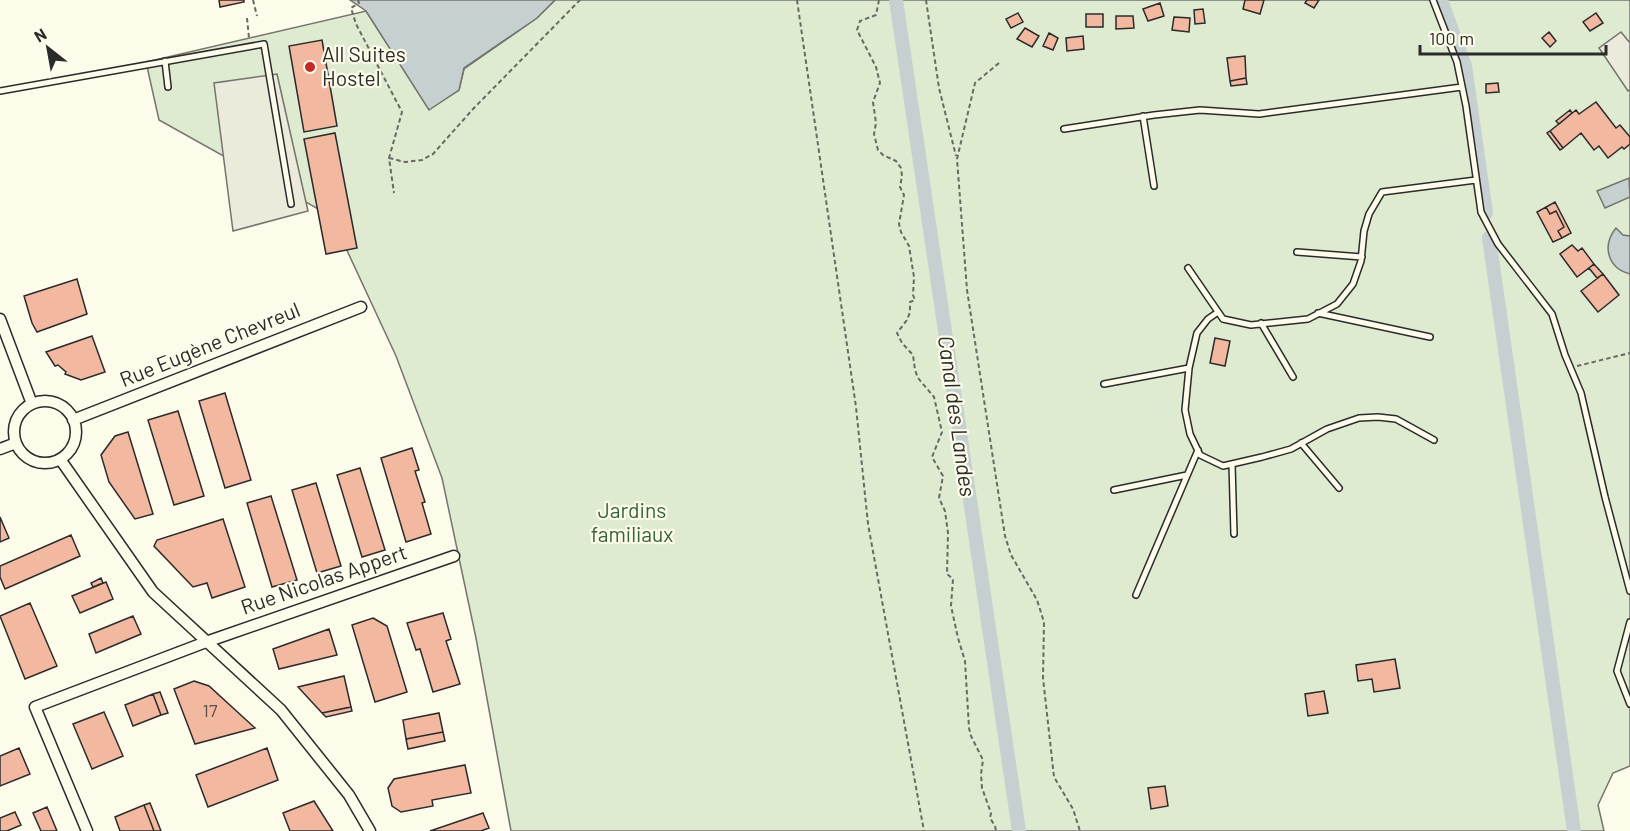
<svg xmlns="http://www.w3.org/2000/svg" width="1630" height="831" viewBox="0 0 1630 831" font-family="Barlow,sans-serif">
<style>
.green{fill:#deebd1;stroke:#74746e;stroke-width:1.5}
.parking{fill:#eceadb;stroke:#74746e;stroke-width:1.5}
.water{fill:#c7d0d0;stroke:#74746e;stroke-width:1.5}
.lines{fill:none;stroke-linecap:round;stroke-linejoin:round}
.canal{stroke:#c7d0d0;stroke-width:14}
.building{fill:#f2b8a0;stroke:#2b2b2b;stroke-width:1.5}
.lane-casing{stroke:#2b2b2b;stroke-width:8}
.street-casing{stroke:#2b2b2b;stroke-width:13}
.path{stroke:#6a6964;stroke-width:2;stroke-dasharray:4.5 3;stroke-linecap:butt}
.lane{stroke:#fdfbea;stroke-width:5}
.street{stroke:#fdfbea;stroke-width:10}
.poi-dot{fill:#c62828;stroke:#fdfbea;stroke-width:2}
.labels{text-anchor:middle;stroke-width:4.5;stroke-linejoin:round;paint-order:stroke}
.number-label{font-size:18px;fill:#5d4e48}
.poi-label{font-size:21px;fill:#2b2b2b;stroke:#fdfbea;text-anchor:start}
.street-label{font-size:21px;fill:#2b2b2b;stroke:#fdfbea}
.park-label{font-size:21px;fill:#34623c;stroke:#fdfbea}
.water-label{font-size:22px;font-style:italic;fill:#2b2b2b;stroke:#fdfbea}
</style>
<rect width="100%" height="100%" fill="#fdfbea"/>
<path class="green" d="M555,0H1630V766L1613,773L1598,805L1604,831H511L476,638L442,478L396,356L331,216L159,120L146,62L366,11L429,109L459,90L464,69L537,18Z"/>
<path class="parking" d="M1621,32L1630,43V90L1628,91L1599,48Z
M277,74L308,211L233,231L214,83Z"/>
<path class="water" d="M350,0H555L537,18L464,68L459,90L429,110L366,11Z
M1629,178L1630,197L1605,208L1597,191Z
M1616,228L1623,235L1630,236V274C1607,268 1602,245 1616,228Z"/>
<g class="lines">
<path class="canal" d="M896,0L1019,831
M1441,0L1465,66L1486,213
M1489,238L1574,831"/>
</g>
<path class="building" d="M219,0H244V2L220,7Z
M1245,0H1264L1260,14L1243,9Z
M1307,0H1319L1314,8L1305,3Z
M1160,3L1164,16L1148,21L1143,9Z
M1203,9L1205,23L1195,24L1194,10Z
M1018,13L1023,22L1011,28L1006,19Z
M1596,13L1603,23L1590,31L1583,22Z
M1086,14H1103V27H1086Z
M1116,16H1133L1134,28L1116,29Z
M1174,17L1190,18L1189,32L1172,30Z
M1025,28L1039,36L1032,47L1017,39Z
M1549,32L1556,41L1550,47L1542,38Z
M1049,33L1058,38L1053,50L1043,46Z
M1083,36L1084,49L1067,51L1066,38Z
M322,40L337,126L304,132L289,46Z
M1245,56L1246,78L1230,81L1227,58Z
M1246,78L1247,84L1231,86L1230,81Z
M1498,83L1499,92L1486,93V84Z
M1596,102L1616,128L1620,125L1630,137V144L1624,149L1622,147L1608,158L1599,146L1594,150L1581,133L1563,148L1550,131L1576,110L1579,114Z
M1570,110L1572,113L1559,124L1556,121Z
M1550,131L1563,148L1560,150L1547,133Z
M335,133L357,248L326,254L304,139Z
M1555,202L1571,233L1562,238L1558,231L1564,227L1556,211L1550,214L1546,207Z
M1546,207L1550,214L1556,211L1564,227L1558,231L1562,238L1553,242L1537,212Z
M1572,245L1578,251L1582,248L1594,264L1577,277L1560,254Z
M1594,264L1603,274L1597,278L1589,268Z
M1603,274L1619,295L1598,312L1581,291Z
M77,279L87,314L37,332L32,323L24,296Z
M92,336L105,372L81,380L65,374L66,372L58,365L55,366L46,352Z
M1215,338L1230,341L1225,366L1210,363Z
M225,393L251,480L225,488L199,401Z
M178,411L204,496L174,505L148,420Z
M128,432L153,514L135,519L109,482L101,455L115,436Z
M412,448L419,470L415,471L425,502L422,503L431,534L406,542L381,458Z
M360,468L385,550L362,557L337,475Z
M316,483L341,566L317,573L292,490Z
M271,496L297,580L272,587L247,503Z
M0,517L9,538L0,542Z
M223,519L245,587L212,598L207,583L193,587L154,546L157,540Z
M71,535L80,556L5,589L0,577V566Z
M101,578L103,583L93,587L91,583Z
M106,582L113,599L80,613L72,596Z
M30,603L57,666L25,679L0,616Z
M443,613L451,639L446,641L460,684L433,692L420,649L416,650L407,623Z
M133,616L141,634L96,653L89,634Z
M373,618L387,626L407,692L375,702L352,625Z
M329,629L337,655L279,669L273,649Z
M1395,659L1400,688L1374,692L1372,679L1358,681L1356,665Z
M344,676L351,707L322,713L298,687Z
M194,681L209,686L255,728L195,744L174,689Z
M1324,691L1328,713L1308,716L1305,694Z
M160,692L168,713L161,715L153,694Z
M153,694L161,715L133,726L125,705Z
M351,707L352,711L326,717L322,713Z
M104,712L123,756L92,769L73,724Z
M439,713L443,732L406,739L403,720Z
M443,732L445,741L408,749L406,739Z
M19,748L30,774L0,786V756Z
M267,748L278,780L208,807L196,775Z
M465,765L471,793L432,800L433,806L401,812L392,806L388,788L394,779Z
M1165,786L1168,806L1151,809L1148,788Z
M314,801L333,831H290L283,813Z
M150,803L161,831H154L144,805Z
M144,805L154,831H120L115,817Z
M47,807L57,831H41L33,813Z
M15,812L21,825L7,831H0V818Z
M483,813L489,828L481,831H430Z"/>
<g class="lines">
<defs>
<path id="lane" d="M1433,0L1457,62L1466,106L1481,212L1498,244L1552,314L1565,355L1581,393L1605,497L1630,591
M165,61L168,87
M0,91L264,44L291,204
M1143,116L1154,186
M1064,129L1154,115L1200,110L1259,114L1462,87
M1297,252L1362,257
M1188,268L1223,319L1251,325L1308,319L1337,304L1353,284L1361,261L1364,231L1369,214L1382,192L1476,180
M1218,312L1208,319L1197,333L1189,368L1185,410L1190,434L1200,455L1223,466L1262,457L1291,449L1327,429L1359,418L1378,417L1396,419L1434,440
M1318,313L1430,337
M1261,323L1293,377
M1104,384L1189,368
M1301,443L1339,488
M1232,464L1234,534
M1114,490L1187,475
M1136,595L1198,450
M1630,622L1617,671L1630,704"/>
<path id="street" d="M0,319L32,404
M14 432a31 31 0 1 1 62 0a31 31 0 1 1-62 0Z
M73,420L361,307
M0,449L16,443
M60,459L153,592L281,710L349,795L370,831
M87,831L35,707L206,642L454,556"/>
</defs>
<use href="#lane" class="lane-casing"/>
<use href="#street" class="street-casing"/>
<path class="path" d="M253,0L257,16
M358,0L359,3L351,8L356,24L402,112L389,158L394,193
M797,0L856,407L868,524L924,831
M879,0L876,15L860,21L857,30L876,67L880,83L873,102L876,123L874,134L878,150L883,155L896,161L901,168L902,176L900,187L904,195L899,224L901,232L909,246L914,277L913,295L915,300L910,302V312L907,320L897,333L902,343L913,355L915,370L918,378L934,397L942,432L932,457L943,476L939,498L945,511L948,533L947,574L953,579L951,606L958,638L965,661L969,728L971,736L983,760L981,774L982,788L991,813L990,818L995,826L996,831
M926,0L939,88L956,156
M247,18L249,38
M999,63L975,83L957,159L967,290L1005,536L1011,555L1037,600L1044,622L1043,678L1054,777L1073,809L1080,831
M389,158L405,162L422,160L433,154L473,109L580,0
M1577,366L1630,353"/>
<use href="#lane" class="lane"/>
<use href="#street" class="street"/>
</g>
<circle class="poi-dot" cx="310" cy="67" r="6"/>
<g class="labels">
<g class="number-label">
<text x="210" y="717">17</text>
</g>
<g class="poi-label">
<text x="322" y="62">All Suites<tspan x="322" dy="24">Hostel</tspan></text>
</g>
<g class="street-label">
<text transform="translate(210 345) rotate(-22)" y="7">Rue Eugène Chevreul</text>
<text transform="translate(324 580) rotate(-19)" y="7">Rue Nicolas Appert</text>
</g>
<g class="park-label">
<text x="632" y="518">Jardins<tspan x="632" dy="24">familiaux</tspan></text>
</g>
<g class="water-label">
<text transform="translate(957 416) rotate(82)" y="8">Canal des Landes</text>
</g>
</g>
<g transform="translate(48 48) rotate(329)" stroke="#fdfbea" stroke-width="4.5" paint-order="stroke">
<path d="M0-4.5L10 22L0 15L-10 22Z" fill="#2b2b2b"/>
<text y="-9" font-size="16" font-weight="bold" text-anchor="middle" fill="#2b2b2b">N</text>
</g>
<path d="M1420 45v9h186v-9" fill="none" stroke="#2b2b2b" stroke-width="3"/>
<text x="1429" y="45" font-size="18" fill="#2b2b2b" stroke="#fdfbea" stroke-width="4.5" paint-order="stroke">100 m</text>
</svg>
